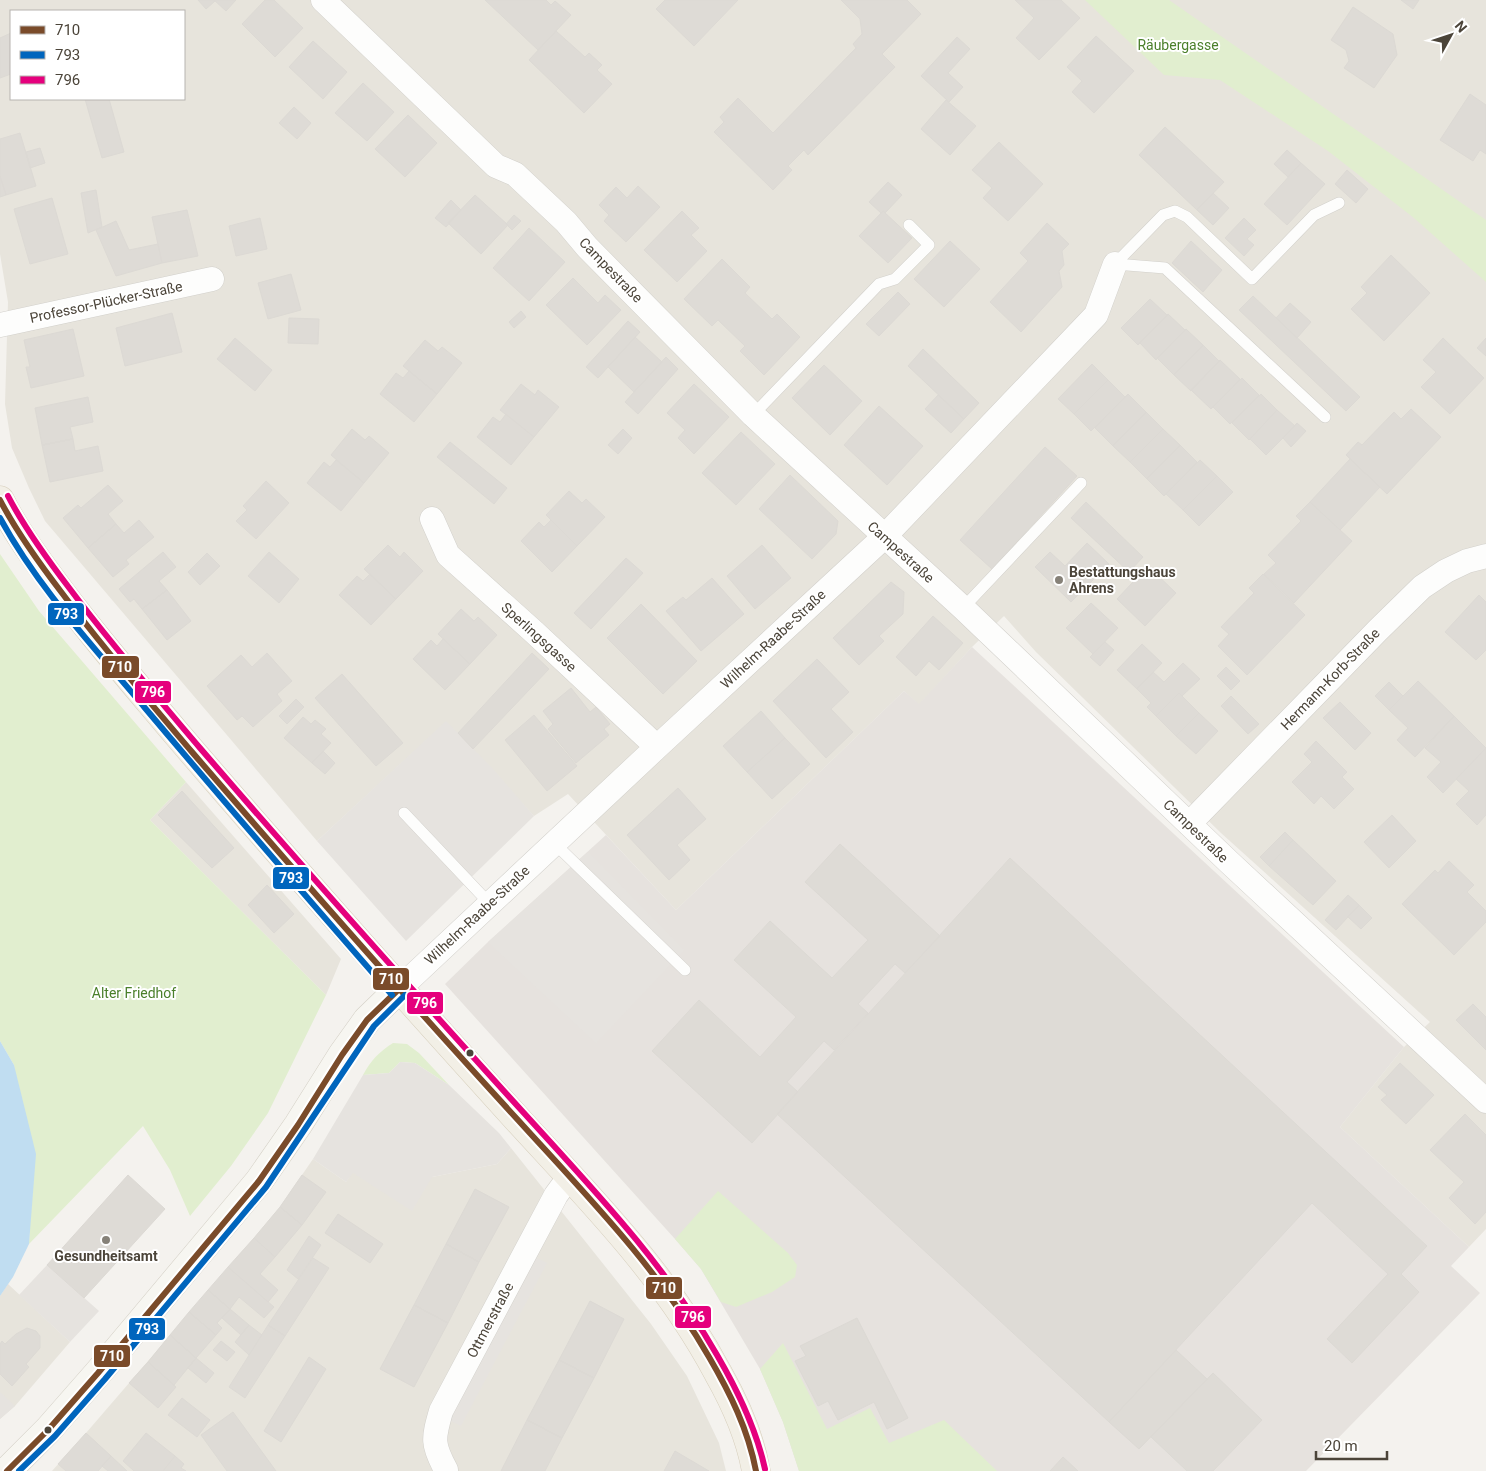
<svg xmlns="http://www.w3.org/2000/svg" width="1486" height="1471" viewBox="0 0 1486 1471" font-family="Roboto,sans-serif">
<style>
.residential{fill:#e7e4dc;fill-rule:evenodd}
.industrial{fill:#e6e2de}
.green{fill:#e1eecf}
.parking{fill:#e6e3df}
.water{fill:#c0ddf1}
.building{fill:#dedbd6;stroke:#dcd9d4}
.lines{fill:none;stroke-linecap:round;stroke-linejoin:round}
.lane-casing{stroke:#d2d0cb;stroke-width:12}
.street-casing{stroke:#d2d0cb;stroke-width:25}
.secondary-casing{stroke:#d3cfc5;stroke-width:29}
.primary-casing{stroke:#d6cebb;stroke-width:29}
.lane{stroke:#fdfdfc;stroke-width:11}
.street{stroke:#fdfdfc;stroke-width:24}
.secondary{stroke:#f7f6f1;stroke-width:28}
.primary{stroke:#f2efe6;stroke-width:28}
.bus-1-casing{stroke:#fff;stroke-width:10}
.bus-2-casing{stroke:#fff;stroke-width:10}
.bus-3-casing{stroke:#fff;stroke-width:10}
.bus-1{stroke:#7a4b2a;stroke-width:6}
.bus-2{stroke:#0065bd;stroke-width:6}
.bus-3{stroke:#e5007d;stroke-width:6}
.poi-dot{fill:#868178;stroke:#fff;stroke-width:2}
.bus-dot{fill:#4b4439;stroke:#fff;stroke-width:2}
.labels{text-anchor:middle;stroke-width:4;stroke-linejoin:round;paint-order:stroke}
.park-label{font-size:14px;fill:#4a7f2a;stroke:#fff}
.street-label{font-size:14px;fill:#4b4439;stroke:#fff}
.poi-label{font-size:14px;font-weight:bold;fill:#4b4439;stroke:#fff;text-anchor:start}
.line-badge{stroke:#fff;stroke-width:2}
.badge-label{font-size:14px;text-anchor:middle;font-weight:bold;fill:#fff}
</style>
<rect width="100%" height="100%" fill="#f4f2ee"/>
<path class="residential" d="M0,0H1486V1229L1469,1247L1340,1127L1404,1047L1430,1022L1221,833L1036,652L1004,616L972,647L919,705L904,691L676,910L568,794L534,816L446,722L317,841L45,521L29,488L12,448L5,404L8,302L0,254ZM11,11H184V99H11Z
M186,782L341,959L326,995L150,820Z
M511,1148L651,1324L687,1376L719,1443L726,1471H52L86,1433L254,1238L280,1207L313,1159L346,1182L352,1173L432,1177L497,1164Z
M8,1284L70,1342L15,1406L0,1419V1296Z"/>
<path class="industrial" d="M972,647L1404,1047L1340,1127L1469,1247L1451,1266L1480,1293L1306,1471H799L783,1422L760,1369L701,1269L675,1239L445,984L488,942L606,835L676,910L904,691L919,704Z"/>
<path class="green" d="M1085,0H1169L1486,220V282L1414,218L1328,151L1220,80L1164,75Z
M0,554L39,611L186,782L150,820L326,995L268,1113L231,1166L190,1216L170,1170L143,1126L29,1244L30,1218L14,1065L0,1041Z
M393,1043L407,1044L419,1053L449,1085L415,1063L400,1062L389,1073L363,1075C371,1060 379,1052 393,1043Z
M718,1191L788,1253L797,1265L795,1277L772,1292L736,1307L721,1302L701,1269L675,1239Z
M783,1343L827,1429L870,1408L889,1443L944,1420L997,1471H799L783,1422L760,1369Z"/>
<path class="parking" d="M446,721L494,770L534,816L406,941L317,841Z
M588,852L684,950L596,1043L488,942Z
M400,1062L415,1063L449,1085L499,1133L511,1148L497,1164L432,1177L412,1211L353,1173L346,1182L313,1159L363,1075L389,1073Z
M525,1252L547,1263L461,1426L440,1416Z
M47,1265L99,1311L70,1342L19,1295Z
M0,1392L15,1406L0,1419Z"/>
<path class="water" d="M0,1041L14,1065L36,1154L29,1244L13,1277L0,1296Z"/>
<path class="building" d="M198,0H214L215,1L206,9Z
M214,0H236L226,11Z
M265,0H274L303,28L275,57L242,24Z
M485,0H546L551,5L555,1L571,15L538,50Z
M665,0H738L694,46L656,9Z
M841,0H907L921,14L882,54L895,67L808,155L804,150L788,166L792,170L773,190L714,132L724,122L720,117L738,98L773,133L856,48L853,44L862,34L860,19Z
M1015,0H1061L1080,18L1039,60L1016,38L1034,18Z
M1401,0H1419L1413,9Z
M1353,7L1393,34L1397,55L1374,88L1344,68L1349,61L1346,50L1331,40Z
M556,31L585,57L589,53L602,65L597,70L612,84L584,113L529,60Z
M11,33V74L0,78V38Z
M1096,36L1134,71L1094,113L1072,92L1082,81L1067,67Z
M957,37L970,49L948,73L963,87L949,102L921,76Z
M313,41L347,72L323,99L289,67Z
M363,83L394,112L367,141L335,113Z
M1470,94L1486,105V154L1480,150L1473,161L1440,140Z
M85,99H109L124,152L102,158Z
M946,100L976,126L950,155L921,129Z
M294,107L311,123L297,139L279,123Z
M408,115L437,143L405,177L375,149Z
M1165,127L1224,182L1197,210L1139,155Z
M20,133L36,186L6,195L0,176V139Z
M999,142L1043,184L1008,221L983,198L992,188L972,170Z
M40,148L45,163L30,168L26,152Z
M1287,150L1301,163L1288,177L1274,164Z
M1301,163L1325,184L1287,225L1264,204Z
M1347,170L1368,189L1356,203L1335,184Z
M0,176L6,195L0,197Z
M888,182L902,195L885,213L883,211L881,213L869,202Z
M638,186L660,207L626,242L604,221L609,215L599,205L616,187L627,198Z
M96,190L102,227L88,233L81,193Z
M1213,193L1229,208L1213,225L1197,210Z
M475,195L508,225L481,254L448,223Z
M52,198L68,254L30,264L14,209Z
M451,200L461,210L446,227L435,218Z
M187,210L198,256L162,263L152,217Z
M682,211L699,228L691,235L707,251L677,282L644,250Z
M883,211L912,238L888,263L859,236Z
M514,215L521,221L512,230L506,224Z
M260,218L267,249L236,256L229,226Z
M1244,218L1256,230L1247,239L1254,245L1244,256L1225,238Z
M116,221L129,250L158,244L162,263L116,276L96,230Z
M1047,223L1069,244L1062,251L1064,265L1059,271L1062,287L1021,332L990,302L1028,261L1020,253Z
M529,228L565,262L529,301L493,268Z
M950,241L980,269L944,307L914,279Z
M1191,241L1222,270L1203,292L1172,263Z
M1391,255L1430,293L1384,341L1351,309L1367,293L1361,287Z
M722,259L750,287L745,293L772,319L777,314L800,337L764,375L740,351L745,346L718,320L712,326L684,299Z
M291,274L301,310L268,319L258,283Z
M573,278L598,303L605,295L621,310L587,345L546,305Z
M898,292L910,304L879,336L866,324Z
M1253,296L1360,397L1346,411L1239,310Z
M1150,299L1167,315L1138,345L1121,328Z
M1290,303L1311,322L1297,338L1276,318Z
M521,311L526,317L514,328L509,322Z
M172,313L182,352L125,366L116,328Z
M1168,314L1185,330L1156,360L1140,343Z
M289,318L319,319L318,344L288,343Z
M628,321L640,332L598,378L586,367Z
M73,329L84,376L31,388L26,367H30L24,340Z
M1186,329L1203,345L1174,375L1157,358Z
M635,337L662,362L634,392L608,367Z
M235,338L272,370L255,391L217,359Z
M1443,338L1484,378L1450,414L1421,387L1436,372L1423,360Z
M1486,338V356L1477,348Z
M425,340L438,351L442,347L462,363L437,394L403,366Z
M1203,345L1219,361L1191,391L1174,375Z
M923,349L979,403L964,419L908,366Z
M666,357L678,369L638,414L625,402Z
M1220,360L1240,379L1211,409L1191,390Z
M1092,364L1108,380L1074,414L1058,399Z
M824,365L862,401L830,435L792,398Z
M409,371L437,394L414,422L380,394L396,373L403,378Z
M1242,378L1259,395L1230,424L1213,407Z
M1108,380L1125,397L1091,431L1074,414Z
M521,384L535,395L538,390L559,407L534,437L500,410Z
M694,384L729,417L694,454L678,438L685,430L667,413Z
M1128,394L1146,412L1113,446L1095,428Z
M1261,394L1277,410L1249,440L1232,423Z
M938,395L964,419L951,433L925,409Z
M88,397L93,422L70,427L73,439L42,445L35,408Z
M879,406L923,446L887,485L844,445Z
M1411,409L1441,437L1387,494L1346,455L1358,442L1362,445L1394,412L1401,419Z
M1277,410L1295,426L1266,455L1250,439Z
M1146,412L1163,429L1130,462L1113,446Z
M506,414L534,437L511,465L477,437L493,417L500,422Z
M1297,423L1306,431L1291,447L1283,438Z
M352,429L365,440L369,436L389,453L364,483L331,455Z
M623,429L632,438L618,454L608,445Z
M1163,429L1180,445L1147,479L1130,462Z
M741,432L775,464L736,505L702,473Z
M73,439L75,451L98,446L103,471L50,482L42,445Z
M450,442L507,488L494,504L437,457Z
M1180,445L1197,462L1164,496L1147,479Z
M1045,447L1077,476L992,569L960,540Z
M1350,459L1380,487L1340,530L1310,502Z
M336,460L364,483L341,511L307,483L324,462L330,467Z
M1200,460L1217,476L1183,510L1166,494Z
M790,475L838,521L836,534L812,559L759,509Z
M1217,476L1233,492L1199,526L1183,510Z
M266,481L289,503L256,539L236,521L247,510L243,506Z
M108,485L123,501L108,514L116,524L88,548L63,518L78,505L81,508Z
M569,491L582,503L586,499L605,517L577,546L546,515Z
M1086,502L1143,557L1129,572L1071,518Z
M1310,502L1352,541L1294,603L1264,574L1276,563L1268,555L1301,521L1296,516Z
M139,520L154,537L126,560L129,564L113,577L88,548L116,524L124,533Z
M551,520L577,546L552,572L521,541L539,522L544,527Z
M1087,543L1109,564L1071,602L1035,567L1050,552L1065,566Z
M388,545L400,557L404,552L423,571L396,599L364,569Z
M762,545L791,578L755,609L727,576Z
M163,552L176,567L159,581L167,590L142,609L134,599L130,602L119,589Z
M269,552L299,579L279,603L248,576Z
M207,553L220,566L200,585L188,572Z
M626,558L643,573L591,629L574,613Z
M1148,566L1176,593L1145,626L1117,599Z
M370,574L396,599L371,625L339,595L357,576L363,581Z
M1263,574L1305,615L1247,675L1218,646L1229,634L1221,627L1254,593L1249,588Z
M712,578L744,614L701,651L666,611L683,597L686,600Z
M891,582L904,592L903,614L879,636L884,641L859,665L833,638Z
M167,590L191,621L167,640L142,609Z
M1479,595L1486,602V650L1476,660L1445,632Z
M1091,603L1118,628L1093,654L1066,628Z
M641,604L697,661L663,694L607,638Z
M461,609L474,621L478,617L497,635L470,664L438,634Z
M933,616L963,643L939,670L929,661L916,676L896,657Z
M443,639L470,664L445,690L413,659L431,640L437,646Z
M1105,642L1114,650L1100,666L1090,657Z
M1142,644L1162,663L1137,689L1117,670Z
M267,653L292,681L277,694L282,701L253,727L242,716L237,720L207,686L241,655L252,667Z
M532,653L549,669L473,749L458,733Z
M817,659L849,692L831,709L853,732L826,758L773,701Z
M1183,663L1200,679L1182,696L1179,693L1156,716L1147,707L1151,703L1137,689L1153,672L1164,682Z
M1226,667L1240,681L1231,690L1217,676Z
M342,674L403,743L376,766L315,698Z
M1418,681L1454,716L1415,757L1397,740L1408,728L1389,710Z
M1389,682L1403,696L1389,710L1375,696Z
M571,688L590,712L596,707L610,724L604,729L609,735L576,763L548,729L553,724L543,711Z
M1179,693L1199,713L1176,736L1156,716Z
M1231,696L1259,724L1248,734L1221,706Z
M296,699L304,707L287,724L279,716Z
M1340,702L1371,733L1355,750L1323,718Z
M761,711L785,738L747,772L723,746Z
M1199,713L1218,731L1196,754L1176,736Z
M534,715L577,766L547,791L505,740Z
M1454,716L1486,748L1443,793L1427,777L1441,762L1425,748Z
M303,717L311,724L315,720L326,729L321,734L331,743L312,763L284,738Z
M785,738L810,764L772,799L747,772Z
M1316,741L1347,772L1342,777L1354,789L1334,809L1321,796L1314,804L1292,782L1312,762L1304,754Z
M1486,748V815L1477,825L1456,804L1469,791L1456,779Z
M323,751L335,763L325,774L312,763Z
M678,788L706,819L677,845L690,860L669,880L627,835Z
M182,791L234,848L212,868L158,815Z
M1392,815L1416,841L1389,868L1364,842Z
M1285,832L1293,840L1269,866L1260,857Z
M1293,840L1336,881L1313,905L1269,866Z
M840,844L940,936L905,973L895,964L858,1004L868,1013L834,1050L824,1041L787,1082L798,1092L752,1143L652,1051L699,1000L760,1057L796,1017L734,960L770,921L832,978L868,940L805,882Z
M1010,858L1427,1246L1401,1274L1419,1292L1352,1363L1327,1339L1388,1274L1312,1203L1109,1422L777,1114Z
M1449,861L1474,885L1467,892L1486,911V922L1454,955L1402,904L1435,870L1438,873Z
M267,885L294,914L274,933L248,905Z
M1348,895L1359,905L1336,930L1325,920Z
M1359,905L1372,918L1361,929L1348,917Z
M1473,1004L1486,1017V1050L1456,1020Z
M1400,1063L1434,1095L1406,1124L1381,1100L1387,1095L1378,1087Z
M1465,1114L1486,1135V1212L1475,1224L1449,1198L1464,1182L1430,1150Z
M128,1175L165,1209L84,1298L47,1265Z
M302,1175L326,1192L302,1225L280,1207Z
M475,1189L509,1207L479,1262L446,1244Z
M280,1207L302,1225L275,1257L254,1238Z
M338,1214L383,1244L370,1263L325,1233Z
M309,1236L321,1245L298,1279L287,1270Z
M254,1238L275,1257L260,1274L278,1290L268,1302L228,1267Z
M446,1244L479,1262L448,1323L414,1305Z
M313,1258L329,1268L285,1336L268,1325Z
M228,1267L274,1307L264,1318L239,1297L230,1309L208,1290Z
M208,1290L230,1309L217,1323L222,1328L216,1335L189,1312Z
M590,1301L624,1319L594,1378L559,1360Z
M414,1305L448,1323L414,1387L380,1369Z
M230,1309L249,1325L241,1335L222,1318Z
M189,1312L216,1335L196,1358L170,1335Z
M857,1318L908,1418L887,1429L874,1402L838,1420L828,1401L818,1406L795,1361L806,1356L800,1346Z
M249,1325L262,1335L249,1355L235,1342Z
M268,1325L285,1336L245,1398L229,1387Z
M27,1328L36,1331L40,1336V1348L26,1364L29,1367L12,1386L0,1374V1344L2,1341L5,1344L16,1334Z
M170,1335L196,1358L174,1385L148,1362Z
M221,1341L235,1352L227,1361L213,1350Z
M1176,1350L1207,1379L1139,1449L1109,1422Z
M309,1357L326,1369L281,1442L264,1431Z
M196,1358L214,1373L206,1383L188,1368Z
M559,1360L594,1378L562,1438L527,1420Z
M148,1362L176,1387L158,1408L129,1383Z
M1213,1373L1262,1420L1213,1471H1187L1151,1437Z
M182,1398L210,1420L197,1437L168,1415Z
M233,1412L276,1471H227L201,1435Z
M527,1420L562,1438L545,1471H501Z
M86,1433L111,1456L98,1471H66L58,1464Z
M146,1433L175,1456L163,1471H134L123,1461Z
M675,1451L709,1471H664Z
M111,1456L127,1471H108L102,1466Z
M175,1456L184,1464L181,1468L186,1471H163Z
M1063,1457L1078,1471H1050Z"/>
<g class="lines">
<defs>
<path id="lane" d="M1115,264L1163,215L1175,211L1187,217L1252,279L1314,215L1339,203
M1115,264L1165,268L1325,417
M753,415L879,284L895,279L929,245L909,225
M963,608L1081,483
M404,813L490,904
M554,843L685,970"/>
<path id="street" d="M323,0L496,166L515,174L566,222L587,247L753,415L963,608L1230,863L1486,1101
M0,325L212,279
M432,519L448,555L534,632L657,747
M1189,824L1378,630L1422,587L1446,571L1467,561L1486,556
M399,989L657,747L884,537L1096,315L1115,264
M446,1470C432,1444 433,1439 441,1411L556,1195L570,1176"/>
<path id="secondary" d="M7,1471L48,1430L98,1373L259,1181L298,1125L342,1055L367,1020L399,989"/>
<path id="primary" d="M0,500C15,530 34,556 54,583C92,635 135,684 176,733C288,864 402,992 518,1120C592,1201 666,1275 718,1373C735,1403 750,1436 756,1471"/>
</defs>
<use href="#lane" class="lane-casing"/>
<use href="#street" class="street-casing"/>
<use href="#secondary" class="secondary-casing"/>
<use href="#primary" class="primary-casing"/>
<use href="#lane" class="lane"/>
<use href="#street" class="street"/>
<use href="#secondary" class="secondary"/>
<use href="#primary" class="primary"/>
<defs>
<path id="bus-1" d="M0,500C17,533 39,563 62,593C103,648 148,700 192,752C299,876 407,999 518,1120C586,1195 658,1268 709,1357C730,1393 748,1429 756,1471
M7,1471L48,1430L98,1373L259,1181L298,1125L342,1055L367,1020L399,989"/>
<path id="bus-2" d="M0,518C38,588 94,647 145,708C226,804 309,900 392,995
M19,1471L55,1436L105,1379L266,1187L374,1026L405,995"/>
<path id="bus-3" d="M8,496C25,529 47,559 70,589C111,644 156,696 200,748C306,871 414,992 523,1112C593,1189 665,1264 717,1355C738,1391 756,1428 765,1469"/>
</defs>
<use href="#bus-1" class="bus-1-casing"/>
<use href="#bus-2" class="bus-2-casing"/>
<use href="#bus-3" class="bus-3-casing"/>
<use href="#bus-1" class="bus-1"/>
<use href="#bus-2" class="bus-2"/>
<use href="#bus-3" class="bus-3"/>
</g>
<g class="poi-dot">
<circle cx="1059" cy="580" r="5"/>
<circle cx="106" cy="1240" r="5"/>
</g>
<g class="bus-dot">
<circle cx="470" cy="1053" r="4.5"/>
<circle cx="48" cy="1430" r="4.5"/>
</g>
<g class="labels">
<g class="park-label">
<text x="1178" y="50">Räubergasse</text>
<text x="134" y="998">Alter Friedhof</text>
</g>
<g class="street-label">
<text transform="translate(611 270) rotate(46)" y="5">Campestraße</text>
<text transform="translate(106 302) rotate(-12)" y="5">Professor-Plücker-Straße</text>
<text transform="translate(901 552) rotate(42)" y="5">Campestraße</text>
<text transform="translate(539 637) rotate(42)" y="5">Sperlingsgasse</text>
<text transform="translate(773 639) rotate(-43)" y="5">Wilhelm-Raabe-Straße</text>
<text transform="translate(1330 679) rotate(-46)" y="5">Hermann-Korb-Straße</text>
<text transform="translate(1196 831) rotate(44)" y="5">Campestraße</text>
<text transform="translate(477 915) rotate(-43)" y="5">Wilhelm-Raabe-Straße</text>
<text transform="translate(490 1320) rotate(-62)" y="5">Ottmerstraße</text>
</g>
<g class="poi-label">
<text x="1069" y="577">Bestattungshaus<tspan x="1069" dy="16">Ahrens</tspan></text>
<text x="106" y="1261" text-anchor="middle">Gesundheitsamt</text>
</g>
</g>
<g class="line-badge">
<rect x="47" y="602" width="38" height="24" rx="5" fill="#0065bd"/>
<rect x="101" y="655" width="39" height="24" rx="5" fill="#7a4b2a"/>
<rect x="134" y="680" width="38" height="24" rx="5" fill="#e5007d"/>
<rect x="272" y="866" width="38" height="24" rx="5" fill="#0065bd"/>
<rect x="372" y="967" width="38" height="24" rx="5" fill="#7a4b2a"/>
<rect x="406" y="991" width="38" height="24" rx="5" fill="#e5007d"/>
<rect x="645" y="1276" width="38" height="24" rx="5" fill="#7a4b2a"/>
<rect x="674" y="1305" width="38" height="24" rx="5" fill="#e5007d"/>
<rect x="128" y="1317" width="38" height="24" rx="5" fill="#0065bd"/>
<rect x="93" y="1344" width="38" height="24" rx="5" fill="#7a4b2a"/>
</g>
<g class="badge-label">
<text x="66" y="619">793</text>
<text x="120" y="672">710</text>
<text x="153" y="697">796</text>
<text x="291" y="883">793</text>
<text x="391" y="984">710</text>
<text x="425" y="1008">796</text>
<text x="664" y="1293">710</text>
<text x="693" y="1322">796</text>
<text x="147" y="1334">793</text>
<text x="112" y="1361">710</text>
</g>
<rect x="10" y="10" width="175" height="90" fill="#ffffff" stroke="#b7b4b0"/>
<rect x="20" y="26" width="25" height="8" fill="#7a4b2a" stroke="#b7b4b0"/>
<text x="55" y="35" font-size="15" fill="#4b4439">710</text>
<rect x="20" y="51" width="25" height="8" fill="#0065bd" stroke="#b7b4b0"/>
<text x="55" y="60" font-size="15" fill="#4b4439">793</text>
<rect x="20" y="76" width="25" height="8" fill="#e5007d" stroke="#b7b4b0"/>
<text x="55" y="85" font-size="15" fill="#4b4439">796</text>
<g transform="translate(1451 35) rotate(50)" stroke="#ffffff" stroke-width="4" paint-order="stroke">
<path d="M0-4L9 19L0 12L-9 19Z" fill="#4b4439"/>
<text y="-8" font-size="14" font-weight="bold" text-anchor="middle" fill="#4b4439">N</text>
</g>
<path d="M1316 1451v8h71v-8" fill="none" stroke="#4b4439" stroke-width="2.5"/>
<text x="1324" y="1451" font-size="15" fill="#4b4439" stroke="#ffffff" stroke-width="4" paint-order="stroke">20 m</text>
</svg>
